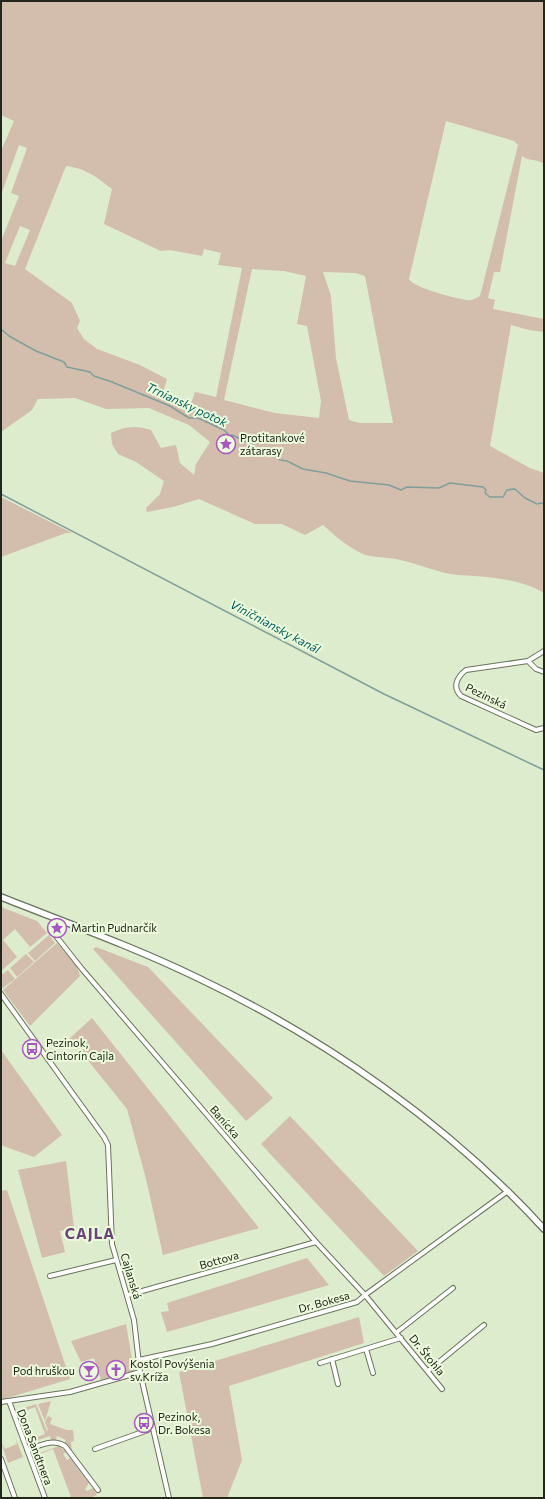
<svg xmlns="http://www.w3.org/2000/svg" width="545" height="1499" viewBox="0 0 545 1499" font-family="Commissioner,sans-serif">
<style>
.green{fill:#d3bdac;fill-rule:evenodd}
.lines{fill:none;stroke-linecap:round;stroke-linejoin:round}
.stream{stroke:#809f9c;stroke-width:1.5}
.street-casing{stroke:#68745a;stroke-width:6}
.secondary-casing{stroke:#68745a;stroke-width:8}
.street{stroke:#fff;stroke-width:4}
.secondary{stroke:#fff;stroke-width:5.5}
.labels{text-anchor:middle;stroke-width:4;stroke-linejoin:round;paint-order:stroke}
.poi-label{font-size:11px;fill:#22271c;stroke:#ebfadb;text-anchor:start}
.street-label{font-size:11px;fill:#22271c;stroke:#ebfadb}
.water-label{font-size:12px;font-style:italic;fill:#005e60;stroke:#ebfadb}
.district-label{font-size:15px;font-weight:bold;letter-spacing:1px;fill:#6c427a;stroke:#ebfadb}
</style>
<rect width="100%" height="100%" fill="#deecce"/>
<path class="green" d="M1,1H544V164C537,159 528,161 522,156L500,272H494L488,298L495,300L493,309L544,319V332L529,330L511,325L490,446L530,468L544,473V593C519,578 487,577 458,575C437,573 417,563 396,559C386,557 373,558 363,554C348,547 335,536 323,525L305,535L282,524H255L199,499L173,507L147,512L146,508L160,494L164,481L136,462L118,454L112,444L111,433C125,426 136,425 151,430L161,448L176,445L180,463L194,475L196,464L210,442L189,425L149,408L106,409L75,398L38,399L32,410L1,432V241L19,196L11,193L27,148L19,145L1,195V151L14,121L1,115ZM446,121L514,141L518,145L480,296C476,298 472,301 468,300C457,299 414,288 409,279ZM66,166C87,169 95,176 112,189L104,224L161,251L170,250L202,256L204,249L221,253L218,265L242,268L216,397L195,392L189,409L162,396L167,379L140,365L97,349L84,339L77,328L80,321L72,303L25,269ZM20,226L30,230L15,266L5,263ZM252,269L284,271L306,276L297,324L307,326L321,401L319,418L275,413L224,400ZM323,272L355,273L365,276L393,423H360L349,420L336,358L331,296Z
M1,497L72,533H66L1,557Z
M1,907L37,921L47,933L30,947L15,929L3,940L17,957L1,971Z
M49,935L55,943L35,961L28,953Z
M57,943L77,966L80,976L30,1026L3,990Z
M96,947L148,967L273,1098L246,1121L93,949Z
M26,954L34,962L17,977L10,968Z
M8,970L15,979L3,988L1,985V975Z
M92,1018L259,1228L163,1255L146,1179L127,1109L70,1038Z
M1,1050L62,1135L34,1157L3,1146L1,1143Z
M290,1116L418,1251L384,1276L261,1144Z
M66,1161L74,1228L60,1231L65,1252L42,1258L18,1170Z
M7,1190L70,1379L1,1400V1191Z
M307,1258L329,1285L167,1332L161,1312L169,1311L167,1303Z
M359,1317L364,1343L229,1386L242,1460L227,1498H203L179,1372Z
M126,1324L134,1371L101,1380L94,1358L81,1362L71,1341Z
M51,1401L45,1421L38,1404Z
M36,1404L47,1431L48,1430L45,1422L48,1416L52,1418L50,1424L67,1430H73L74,1441L71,1442L72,1452L64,1443L66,1440L57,1436L56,1440H51L50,1436L35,1441L36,1445L31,1446L27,1442L30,1441L29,1437L26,1436L30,1432L32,1439L45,1434L35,1407L22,1412L29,1430H23L26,1428L20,1414L17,1415V1413L20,1409Z
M15,1437L23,1457L8,1463L1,1442L5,1449L17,1444Z
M59,1446L66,1452L63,1454L67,1460L70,1458L89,1483L85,1489L87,1491L93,1488L97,1495L89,1498H68L71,1497L53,1449L40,1454L42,1461L40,1462L37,1454Z"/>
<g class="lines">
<path class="stream" d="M1,329L9,336L36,351L64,362L67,367L90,372L94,376L112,382L170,406L189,418H198L224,430L230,436L232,435L249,443L256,448L275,456L280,460L287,461L303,469L326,473L350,481L389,485L401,490L407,487L439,488L450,483L483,487L486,490L485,493L490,497H503L507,490L515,489L525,498L537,504L541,503L544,504
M1,494L384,694L544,770"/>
<defs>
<path id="street" d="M544,651L528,661L466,670C457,677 452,687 461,696L536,730L544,728
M528,661L536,669L544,672
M56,919L52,931L82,969L316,1242L365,1295L442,1389
M1,994L104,1137L108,1145L112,1244L134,1320L140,1372L169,1498
M50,1276L116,1260
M128,1295L316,1242
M397,1332L453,1288
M366,1349L373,1373
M332,1359L338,1384
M139,1360L212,1344L357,1302L365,1295L508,1191
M320,1363L401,1338
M428,1371L484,1325
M9,1401L45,1498
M1,1402L70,1392L140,1372
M95,1449L148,1430
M27,1450C40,1446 52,1438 65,1446L98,1490
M1,1459L15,1498"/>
<path id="secondary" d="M1,897C67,923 134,947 198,978C326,1039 448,1124 544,1229"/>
</defs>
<use href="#street" class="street-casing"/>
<use href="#secondary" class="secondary-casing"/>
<use href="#street" class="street"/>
<use href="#secondary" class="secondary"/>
</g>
<defs>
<symbol id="sight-ring" viewBox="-11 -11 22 22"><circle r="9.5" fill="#ebfadb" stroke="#a955c4" stroke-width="1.5"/><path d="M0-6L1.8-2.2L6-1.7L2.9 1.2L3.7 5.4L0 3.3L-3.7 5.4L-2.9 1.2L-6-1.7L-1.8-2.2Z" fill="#a955c4"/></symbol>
<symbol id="bus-ring" viewBox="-11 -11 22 22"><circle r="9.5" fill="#ebfadb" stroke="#a955c4" stroke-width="1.5"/><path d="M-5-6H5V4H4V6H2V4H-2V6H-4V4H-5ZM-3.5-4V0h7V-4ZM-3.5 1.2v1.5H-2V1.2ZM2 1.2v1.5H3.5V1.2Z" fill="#a955c4"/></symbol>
<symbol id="church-ring" viewBox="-11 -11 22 22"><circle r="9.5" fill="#ebfadb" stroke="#a955c4" stroke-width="1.5"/><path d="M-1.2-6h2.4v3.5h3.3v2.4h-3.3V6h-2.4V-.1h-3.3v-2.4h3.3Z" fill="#a955c4"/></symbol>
<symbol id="bar-ring" viewBox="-11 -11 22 22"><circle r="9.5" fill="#ebfadb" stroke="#a955c4" stroke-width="1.5"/><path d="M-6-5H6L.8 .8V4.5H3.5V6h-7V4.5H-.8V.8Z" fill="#a955c4"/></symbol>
</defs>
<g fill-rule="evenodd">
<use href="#sight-ring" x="215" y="433" width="22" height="22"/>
<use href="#sight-ring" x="46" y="917" width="22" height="22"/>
<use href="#bus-ring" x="21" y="1038" width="22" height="22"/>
<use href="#church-ring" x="105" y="1359" width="22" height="22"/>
<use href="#bar-ring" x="78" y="1360" width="22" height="22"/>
<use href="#bus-ring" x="133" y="1412" width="22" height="22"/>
</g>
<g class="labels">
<g class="poi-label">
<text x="240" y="442">Protitankové<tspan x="240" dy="13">zátarasy</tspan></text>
<text x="71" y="932">Martin Pudnarčík</text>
<text x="46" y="1047">Pezinok,<tspan x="46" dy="13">Cintorín Cajla</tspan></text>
<text x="130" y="1368">Kostol Povýšenia<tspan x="130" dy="13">sv.Kríža</tspan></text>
<text x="75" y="1375" text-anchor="end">Pod hruškou</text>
<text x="158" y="1421">Pezinok,<tspan x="158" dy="13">Dr. Bokesa</tspan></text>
</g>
<g class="street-label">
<text transform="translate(486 696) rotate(26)" y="4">Pezinská</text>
<text transform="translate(225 1122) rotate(49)" y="4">Banícka</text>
<text transform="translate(219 1260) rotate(-16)" y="4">Bottova</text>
<text transform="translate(131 1276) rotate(73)" y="4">Cajlanská</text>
<text transform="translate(324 1302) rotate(-16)" y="4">Dr. Bokesa</text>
<text transform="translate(427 1355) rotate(51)" y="4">Dr. Štohla</text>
<text transform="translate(35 1447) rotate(69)" y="4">Dona Sandtnera</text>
</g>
<g class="water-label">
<text transform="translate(187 405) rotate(25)" y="4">Trniansky potok</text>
<text transform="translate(275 627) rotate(28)" y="4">Viničniansky kanál</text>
</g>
<g class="district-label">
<text x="90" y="1239">CAJLA</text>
</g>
</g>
<rect width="545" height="1499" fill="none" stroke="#22271c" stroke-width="4"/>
</svg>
